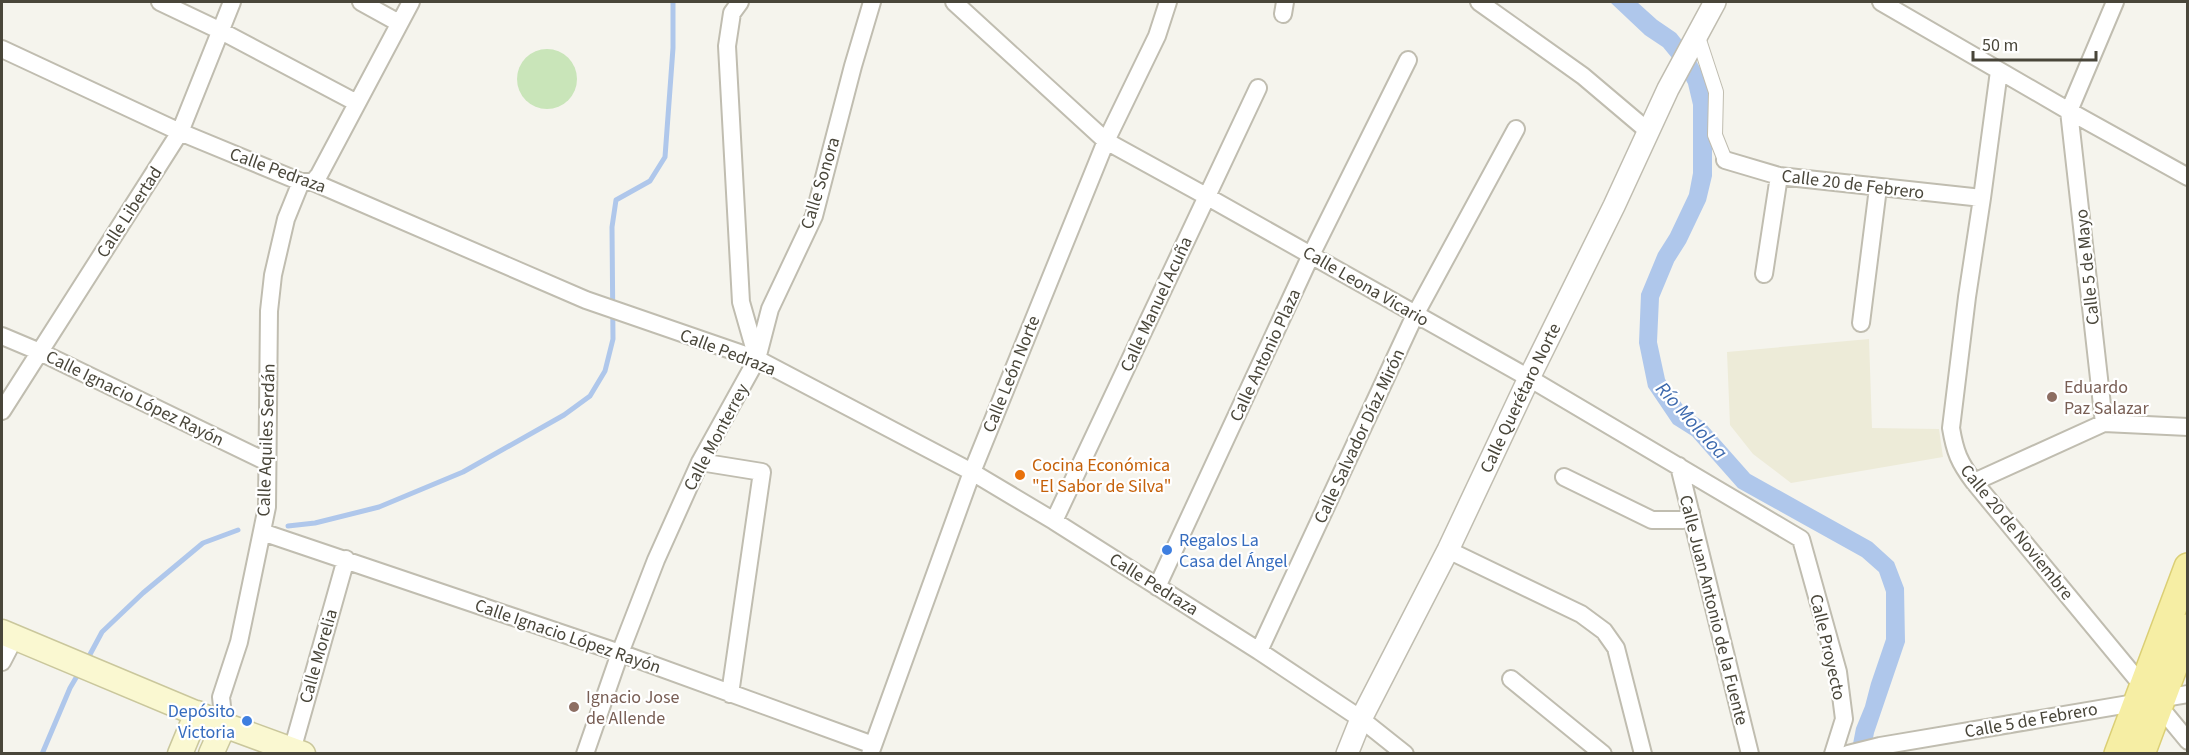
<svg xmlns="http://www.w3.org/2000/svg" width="2189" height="755" viewBox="0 0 2189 755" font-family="'Source Sans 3',sans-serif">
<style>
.education{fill:#edebd8}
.green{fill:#c9e5b9}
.water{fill:#afc7eb}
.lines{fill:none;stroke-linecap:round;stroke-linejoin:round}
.stream{stroke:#afc7eb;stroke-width:5}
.pedestrian-casing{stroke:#c0bdb0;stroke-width:16}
.minor-casing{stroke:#c0bdb0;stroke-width:20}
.tertiary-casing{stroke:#c0bdb0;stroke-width:24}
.secondary-casing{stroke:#cac79c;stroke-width:27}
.primary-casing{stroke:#dbcf75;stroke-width:30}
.pedestrian{stroke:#fff;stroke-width:14}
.minor{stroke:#fff;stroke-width:16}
.tertiary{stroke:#fff;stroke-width:21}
.secondary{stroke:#faf8d1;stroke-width:24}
.primary{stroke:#f6eea4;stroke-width:27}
.education-dot{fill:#8d6e63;stroke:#fff;stroke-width:2}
.food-dot{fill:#e8710a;stroke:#fff;stroke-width:2}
.shop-dot{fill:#3f7fe0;stroke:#fff;stroke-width:2}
.labels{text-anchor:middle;stroke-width:4.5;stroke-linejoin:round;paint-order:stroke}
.street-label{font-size:18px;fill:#49463a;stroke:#fff}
.education-label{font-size:18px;fill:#785e54;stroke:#fff;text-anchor:start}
.food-label{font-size:18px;fill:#c56008;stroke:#fff;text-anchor:start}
.shop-label{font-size:18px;fill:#366cbe;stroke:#fff;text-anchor:start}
.water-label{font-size:20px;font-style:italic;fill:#3b68ad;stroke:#fff}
</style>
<rect width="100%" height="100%" fill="#f5f4ed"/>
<path class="education" d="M1869,339L1872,428L1939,429L1943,457L1791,483L1753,454L1730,425L1727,352Z"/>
<path class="green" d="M517 79a30 30 0 1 1 60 0a30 30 0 1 1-60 0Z"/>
<path class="water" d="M1610,2H1637L1657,20L1676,33L1692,53L1705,77L1712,102V176L1706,201L1686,243L1674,262L1659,298L1657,342L1665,379L1686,410L1704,422L1750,474L1872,542L1894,562L1904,588L1905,642L1874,733L1870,753L1852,749L1856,728L1865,706L1871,683L1886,639V592L1879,572L1862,557L1738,488L1692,436L1673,424L1648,387L1639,343L1641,294L1658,253L1670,234L1689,194L1693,173V105L1688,84L1677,64L1663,47L1645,35Z"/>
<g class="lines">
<path class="stream" d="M288,526L315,523L379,507L463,472L564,415L590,396L605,371L613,339L612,227L616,200L650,181L665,157L673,48V2
M87,660L102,632L143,593L203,543L238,530
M42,754L70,688L80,671"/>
<defs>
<path id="pedestrian" d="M1697,34L1716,92L1715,135L1725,160"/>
<path id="minor" d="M160,2L221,31L357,103
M361,2L399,23
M740,2L732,13L727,46L741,302L757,358
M954,2L1106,141L1206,196L1529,378L1801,539L1838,672L1844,719L1833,754
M1479,2L1583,76L1648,131
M1881,2L2069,111L2188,177
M1283,14L1285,2
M2,49L180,132L301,182H313L586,300L757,359L972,472L1054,521L1259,651L1361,719L1405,754
M1999,71L1982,198L1967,297L1951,428C1955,452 1959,462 1974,482L2188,741
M1725,160L1779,176L1982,198
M313,182L319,175L411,2
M1764,274L1779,176
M1861,323L1878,188
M2,336L40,352L267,462
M2,411L180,132L232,2
M2104,423L2069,111L2115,2
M700,462L762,472L730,694
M1679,466L1750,754
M1564,477L1652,520H1683L1691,513
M1974,482L2104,423L2188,427
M1054,521L1258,88
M262,532L620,653L873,745
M1448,550L1581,614L1604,631L1616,648L1643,754
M1157,587L1311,255L1408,60
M1259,651L1415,315L1516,129
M2,662L15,637
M1511,679L1603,754
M224,725L221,697L239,642L267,507L269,311L273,275L286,219L301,182
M291,754L346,559
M585,754L620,653L656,560L700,462L757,359L770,309L814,216L853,66L872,2
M870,754L972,472L1106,141L1157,36L1168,2
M1848,754L1880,746L2188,694"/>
<g id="tertiary">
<path id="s1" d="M1347,754L1361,719L1448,550L1529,378L1614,206L1668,89L1715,2"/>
</g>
<path id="secondary" d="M2,632L224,725L303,754
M180,754L197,713
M211,754L224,725"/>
<path id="primary" d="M2118,754L2188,567
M2141,754L2188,628"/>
</defs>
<use href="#pedestrian" class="pedestrian-casing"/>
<use href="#minor" class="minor-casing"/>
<use href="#tertiary" class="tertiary-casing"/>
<use href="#secondary" class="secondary-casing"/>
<use href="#primary" class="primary-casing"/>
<use href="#pedestrian" class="pedestrian"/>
<use href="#minor" class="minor"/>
<use href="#tertiary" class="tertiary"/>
<use href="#secondary" class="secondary"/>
<use href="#primary" class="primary"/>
</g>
<g class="education-dot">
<circle cx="2052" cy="397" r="6"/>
<circle cx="574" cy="707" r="6"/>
</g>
<circle class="food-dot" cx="1020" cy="475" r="6"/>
<g class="shop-dot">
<circle cx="1167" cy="550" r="6"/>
<circle cx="247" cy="721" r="6"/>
</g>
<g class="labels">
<g class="street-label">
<text transform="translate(278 170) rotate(20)" y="6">Calle Pedraza</text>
<text transform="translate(820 183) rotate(-73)" y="6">Calle Sonora</text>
<text transform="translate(1853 184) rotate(7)" y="6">Calle 20 de Febrero</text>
<text transform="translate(129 212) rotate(-57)" y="6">Calle Libertad</text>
<text transform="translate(2087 267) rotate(-96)" y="6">Calle 5 de Mayo</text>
<text transform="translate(1366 286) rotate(30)" y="6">Calle Leona Vicario</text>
<text transform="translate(1156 304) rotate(-65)" y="6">Calle Manuel Acuña</text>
<text transform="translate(728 352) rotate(21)" y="6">Calle Pedraza</text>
<text transform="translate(1265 355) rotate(-65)" y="6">Calle Antonio Plaza</text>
<text transform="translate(1011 374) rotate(-68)" y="6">Calle León Norte</text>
<text transform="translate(135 398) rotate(26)" y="6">Calle Ignacio López Rayón</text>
<text dy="6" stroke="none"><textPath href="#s1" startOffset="396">Calle Querétaro Norte</textPath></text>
<text transform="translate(1359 436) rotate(-65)" y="6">Calle Salvador Díaz Mirón</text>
<text transform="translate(716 437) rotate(-62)" y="6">Calle Monterrey</text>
<text transform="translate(266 440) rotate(-88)" y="6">Calle Aquiles Serdán</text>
<text transform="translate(2017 532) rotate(51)" y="6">Calle 20 de Noviembre</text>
<text transform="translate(1154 584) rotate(32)" y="6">Calle Pedraza</text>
<text transform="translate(1714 610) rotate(76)" y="6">Calle Juan Antonio de la Fuente</text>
<text transform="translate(568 636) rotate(19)" y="6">Calle Ignacio López Rayón</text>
<text transform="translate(1828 647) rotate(77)" y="6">Calle Proyecto</text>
<text transform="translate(318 656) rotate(-74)" y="6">Calle Morelia</text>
<text transform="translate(2031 720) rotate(-10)" y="6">Calle 5 de Febrero</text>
</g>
<g class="education-label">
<text x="2064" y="393">Eduardo<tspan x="2064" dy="21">Paz Salazar</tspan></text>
<text x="586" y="703">Ignacio Jose<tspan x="586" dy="21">de Allende</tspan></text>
</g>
<g class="food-label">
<text x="1032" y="471">Cocina Económica<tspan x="1032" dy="21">"El Sabor de Silva"</tspan></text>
</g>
<g class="shop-label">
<text x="1179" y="546">Regalos La<tspan x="1179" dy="21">Casa del Ángel</tspan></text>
<text x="235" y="717" text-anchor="end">Depósito<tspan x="235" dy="21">Victoria</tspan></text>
</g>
<g class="water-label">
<text transform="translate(1692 420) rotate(48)" y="7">Río Mololoa</text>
</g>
</g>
<rect width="2189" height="755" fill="none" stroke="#49463a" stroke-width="6"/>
<path d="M1973 51v9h123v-9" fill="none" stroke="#49463a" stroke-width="3"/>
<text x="1982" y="51" font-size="18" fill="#49463a" stroke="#ffffff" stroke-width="4.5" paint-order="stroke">50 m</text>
</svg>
